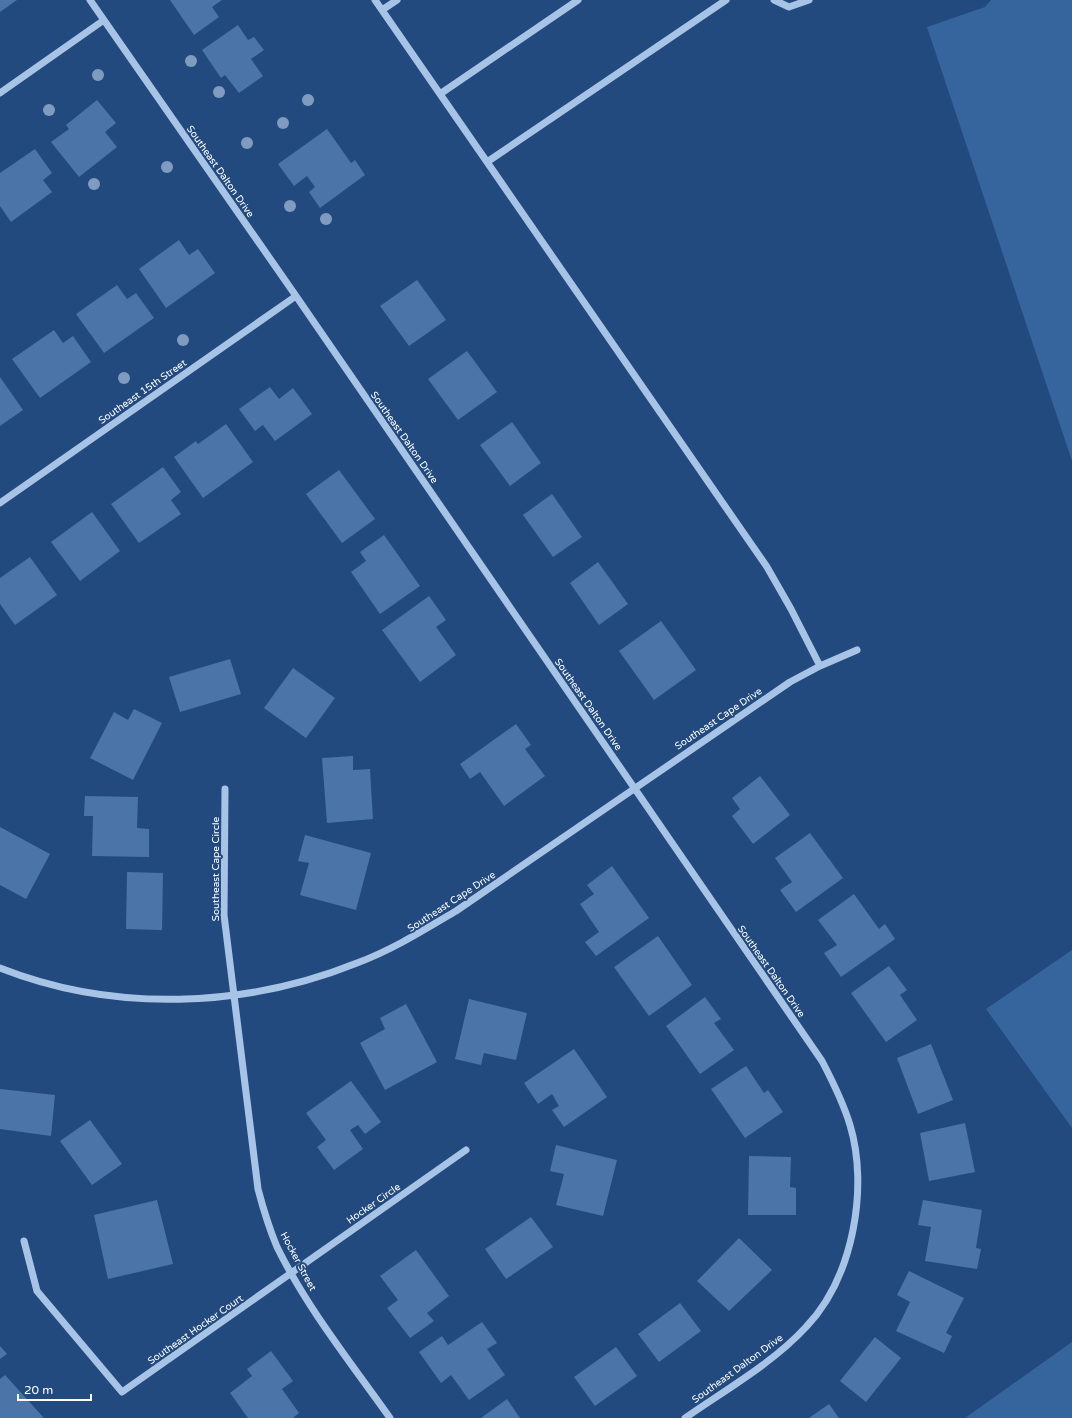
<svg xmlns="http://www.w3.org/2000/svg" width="1072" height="1418" viewBox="0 0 1072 1418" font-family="'Varela Round',sans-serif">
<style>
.green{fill:#36649d}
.building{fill:#4b74a8}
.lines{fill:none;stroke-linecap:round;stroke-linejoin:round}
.minor{stroke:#a7c4e7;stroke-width:7}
.tree{fill:#7f9bc0}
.labels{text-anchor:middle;stroke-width:4;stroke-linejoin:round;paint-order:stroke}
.street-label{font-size:10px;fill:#fff;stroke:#224a7f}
</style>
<rect width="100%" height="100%" fill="#224a7f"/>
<path class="green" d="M991,0H1072V461L927,27L985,7Z
M1072,950V1128L986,1009Z
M1072,1342V1418H965Z"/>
<path class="building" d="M0,0H17L0,12Z
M170,0H222L212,7L219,17L194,35Z
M238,25L248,40L254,37L264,50L251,59L263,76L239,93L225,75L221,78L202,50Z
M97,100L116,123L105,132L117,147L79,177L51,142L69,129L66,125Z
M327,129L351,163L355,160L365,175L320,208L309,192L315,187L307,176L294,186L278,164Z
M35,149L52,173L43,180L52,192L11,222L0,206V173Z
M179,240L189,255L198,249L215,273L166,308L139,269Z
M417,280L446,320L409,346L380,306Z
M117,285L127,299L136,293L154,318L104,353L76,314Z
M54,330L63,343L73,336L91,362L40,398L12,359Z
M467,351L497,392L458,420L428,379Z
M0,377L23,410L0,426Z
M270,387L279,399L293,388L312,414L275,441L263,425L255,431L239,409Z
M512,422L541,463L510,486L480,445Z
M226,424L253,462L203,498L174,457L196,441L198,444Z
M163,467L181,492L171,500L181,514L139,543L111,504Z
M339,470L375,519L342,543L306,494Z
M552,494L582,537L553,557L523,515Z
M92,512L120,551L80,581L51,542Z
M384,535L420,586L380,614L351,572L366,561L360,552Z
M30,557L57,595L15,625L0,604V578Z
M598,562L628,604L599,625L570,583Z
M429,596L446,620L436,627L456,655L420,682L382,630Z
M661,621L696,670L654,700L619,651Z
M230,659L241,694L180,712L169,677Z
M293,668L335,698L306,738L264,708Z
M134,709L162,723L133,780L90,758L114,712L128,720Z
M516,724L531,745L525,749L545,776L504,806L480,772L470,779L460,764Z
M353,756V770L370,769L373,819L327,823L322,758Z
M760,776L790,815L753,844L732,816L740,809L732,798Z
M85,796L138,797L137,828L149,829V857L92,856L93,816H84Z
M0,827L50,854L26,899L0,885Z
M810,833L843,878L796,912L780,890L792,882L775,858Z
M305,835L371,853L356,910L300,895L309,863L298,861Z
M612,866L649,918L596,956L585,942L599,932L580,904L594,894L587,885Z
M127,872L163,873L162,930L126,929Z
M854,894L879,929L885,924L895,939L841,977L824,953L837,945L818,920Z
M658,936L692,985L649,1016L614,967Z
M889,966L907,990L900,995L917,1020L886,1042L851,993Z
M705,997L721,1019L714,1023L734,1050L700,1074L666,1026Z
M469,999L527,1013L516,1060L484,1053L481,1065L455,1059Z
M406,1004L437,1062L385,1090L360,1043L385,1029L380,1018Z
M931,1044L953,1100L918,1114L897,1058Z
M574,1049L607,1097L564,1127L552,1110L559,1106L552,1094L538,1104L524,1083Z
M746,1066L764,1093L768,1090L783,1112L745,1138L711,1089Z
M351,1081L381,1122L365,1134L358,1125L350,1130L363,1149L334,1170L317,1147L326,1140L306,1113Z
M0,1089L55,1095L51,1136L0,1129Z
M90,1120L122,1164L92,1185L60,1141Z
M965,1123L975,1172L929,1181L920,1133Z
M556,1145L617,1160L603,1216L556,1205L564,1174L550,1171Z
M749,1156L791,1157L790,1187L796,1188V1215H748Z
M157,1200L173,1264L108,1279L94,1215Z
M923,1200L982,1210L976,1248L981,1249L977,1269L925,1261L931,1227L918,1225Z
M531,1217L553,1247L506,1279L485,1249Z
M739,1238L772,1270L729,1311L697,1281Z
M416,1250L449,1296L427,1313L434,1321L410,1338L387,1308L398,1300L380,1276Z
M909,1271L964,1298L946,1333L952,1336L944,1353L896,1331L910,1302L897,1295Z
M680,1303L701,1331L659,1362L638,1334Z
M482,1322L497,1343L487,1349L505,1375L469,1400L451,1375L441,1383L419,1352L442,1336L448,1345Z
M875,1337L901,1358L866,1402L840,1381Z
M0,1346L7,1354L0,1359Z
M616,1347L637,1376L595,1406L574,1377Z
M271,1351L293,1381L282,1389L299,1413L293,1418H248L230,1393L252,1376L247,1369Z
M5,1375L44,1418H0V1379Z
M507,1399L520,1418H481Z
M829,1404L839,1418H809Z"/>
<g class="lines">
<path class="minor" d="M90,0L296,296L822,1061C833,1082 843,1102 850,1125C869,1188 853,1278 806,1327C773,1363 725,1390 685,1418
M375,0L767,567L791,609L820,666
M774,0L789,7L809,0
M382,10L397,0
M0,93L104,20
M440,94L578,0
M487,162L726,0
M0,503L296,296
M225,789L224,915L258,1189C263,1208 269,1228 277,1247C307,1308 351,1363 390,1418
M0,968C114,1013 245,1008 357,963C392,950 424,930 456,911L790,682L820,666L857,650
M24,1241L37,1291L122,1392L466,1150"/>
</g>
<g class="tree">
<circle cx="191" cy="61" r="6"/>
<circle cx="98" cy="75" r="6"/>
<circle cx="219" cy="92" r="6"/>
<circle cx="308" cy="100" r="6"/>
<circle cx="49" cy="110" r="6"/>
<circle cx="283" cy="123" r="6"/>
<circle cx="247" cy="143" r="6"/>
<circle cx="167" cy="167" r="6"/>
<circle cx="94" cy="184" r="6"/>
<circle cx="290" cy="206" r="6"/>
<circle cx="326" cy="219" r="6"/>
<circle cx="183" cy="340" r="6"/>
<circle cx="124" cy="378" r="6"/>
</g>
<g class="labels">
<g class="street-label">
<text transform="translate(221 171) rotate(55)" y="4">Southeast Dalton Drive</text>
<text transform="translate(142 391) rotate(-35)" y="4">Southeast 15th Street</text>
<text transform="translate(405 437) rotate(55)" y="4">Southeast Dalton Drive</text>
<text transform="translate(589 704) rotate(55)" y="4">Southeast Dalton Drive</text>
<text transform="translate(718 718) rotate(-34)" y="4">Southeast Cape Drive</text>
<text transform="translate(215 869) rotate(-90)" y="4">Southeast Cape Circle</text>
<text transform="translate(451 901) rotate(-33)" y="4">Southeast Cape Drive</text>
<text transform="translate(772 971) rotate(55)" y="4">Southeast Dalton Drive</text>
<text transform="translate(373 1203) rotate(-35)" y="4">Hocker Circle</text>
<text transform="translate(299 1261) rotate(62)" y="4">Hocker Street</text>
<text transform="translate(195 1329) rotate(-35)" y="4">Southeast Hocker Court</text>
<text transform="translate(737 1368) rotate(-36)" y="4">Southeast Dalton Drive</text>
</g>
</g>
<path d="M18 1394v6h73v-6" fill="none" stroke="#ffffff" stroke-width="2"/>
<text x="24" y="1394" font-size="12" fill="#ffffff" stroke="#224a7f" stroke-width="3" paint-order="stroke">20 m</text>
</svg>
